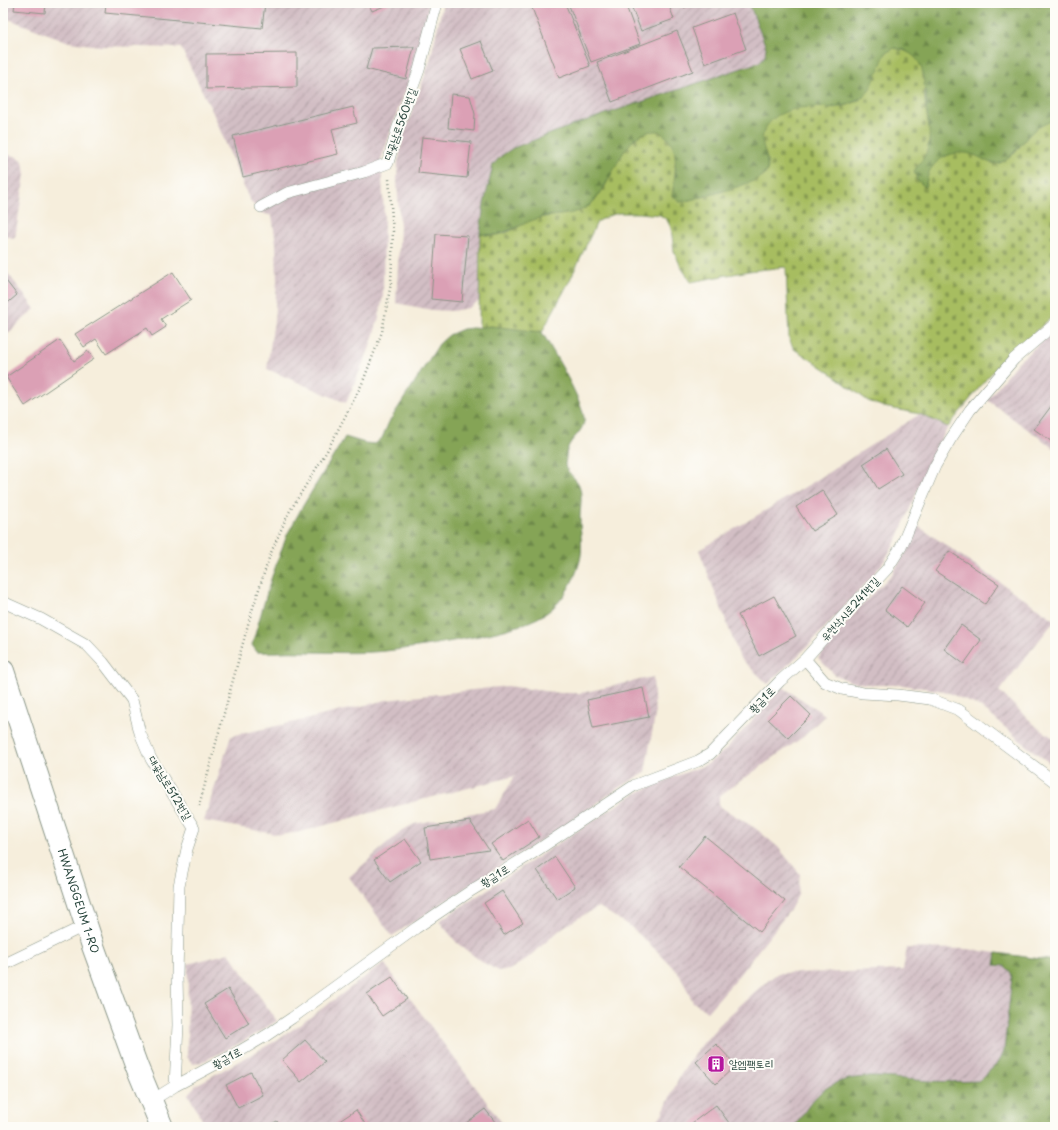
<svg xmlns="http://www.w3.org/2000/svg" width="1058" height="1130" viewBox="0 0 1058 1130" font-family="'Playpen Sans','Poor Story',sans-serif">
<style>
.industrial{fill:url(#industrial-furrows)}
.forest{fill:url(#forest-firs);stroke:#527046}
.cemetery{fill:url(#cemetery-stones);stroke:#637d4a}
.building{fill:#dba0b5}
.lines{fill:none;stroke-linecap:round;stroke-linejoin:round}
.lane-casing{stroke:#8a9688;stroke-width:12}
.secondary-casing{stroke:#8a9688;stroke-width:24}
.path{stroke:#8a9688;stroke-width:2.5;stroke-dasharray:1 3;stroke-linecap:butt}
.lane{stroke:#fff;stroke-width:11}
.secondary{stroke:#fff;stroke-width:22}
.labels{text-anchor:middle;stroke-width:4;stroke-linejoin:round;paint-order:stroke}
.street-label{font-size:11px;fill:#1f3d34;stroke:#fdfcf7}
.poi-label{font-size:11px;fill:#1f3d34;stroke:#fdfcf7;text-anchor:start}
</style>
<defs>
<pattern id="industrial-furrows" width="10" height="10" patternUnits="userSpaceOnUse"><rect width="10" height="10" fill="#d2bec4"/><path d="M-1 1l2-2M0 10L10 0M9 11l2-2" fill="none" stroke="#aa9ca0"/></pattern>
<pattern id="forest-firs" width="22" height="20" patternUnits="userSpaceOnUse"><rect width="22" height="20" fill="#85a457"/><path d="M5 1l3.5 6h-7zM16 11l3.5 6h-7z" fill="#6c8749"/></pattern>
<pattern id="cemetery-stones" width="16" height="16" patternUnits="userSpaceOnUse"><rect width="16" height="16" fill="#a7bd61"/><path d="M2 7V4a2 2 0 0 1 4 0v3zM10 15v-3a2 2 0 0 1 4 0v3z" fill="#879b51"/></pattern>
</defs>
<rect width="100%" height="100%" fill="#fdfcf7"/>
<filter id="ink" filterUnits="userSpaceOnUse"><feTurbulence type="fractalNoise" baseFrequency=".025" numOctaves="2"/><feDisplacementMap in="SourceGraphic" scale="8" xChannelSelector="R" yChannelSelector="G"/><feConvolveMatrix kernelMatrix="1 2 1 2 8 2 1 2 1" color-interpolation-filters="sRGB"/></filter>
<filter id="wash" filterUnits="userSpaceOnUse"><feTurbulence type="fractalNoise" baseFrequency=".012" numOctaves="4" result="noise"/><feDisplacementMap in="SourceGraphic" scale="16" xChannelSelector="R" yChannelSelector="G"/><feGaussianBlur stdDeviation="0.9" result="paint"/><feColorMatrix in="noise" values="0 0 0 0 0 0 0 0 0 0 0 0 0 0 0 0 0 1.4 0 .05"/><feComposite in="paint" operator="in"/></filter>
<g filter="url(#wash)">
<rect width="100%" height="100%" fill="#f6eedc"/>
<path class="industrial" d="M3,3H429L427,19L413,73L401,101L381,160L384,215L383,295L379,317L370,347L346,403L267,369L274,320L277,281L276,243L272,216L259,212L249,199L213,113L181,48L100,46L69,42L3,17Z
M443,3H749L766,47L765,56L760,62L513,148L501,156L493,165L484,204L480,234L479,301L468,308L452,311L432,310L396,303L400,227L397,180L398,162L403,137L430,61Z
M3,154L15,156L23,161L25,175L15,238L3,236Z
M3,267L35,309L3,338Z
M1055,330V449L987,400L1017,363Z
M920,414L948,427L931,458L898,537L885,560L869,580L808,646L768,684L740,658L699,550L815,481Z
M918,526L1055,620L999,691L1038,728L1055,739V767L1028,747L981,707L944,691L903,685H875L852,682L835,675L818,658L858,609L892,574L907,551Z
M653,677L655,716L645,772L614,791L562,828L479,879L392,936L349,877L403,830L414,824L495,809L515,776L374,812L300,832L280,835L204,821L231,736L304,720L386,700L507,686L560,693H581Z
M783,687L825,715L803,737L719,796V806L755,828L778,847L800,874L798,895L790,910L735,980L707,1012L693,1002L680,975L658,952L631,927L599,907L580,917L562,928L524,961L509,970L499,971L482,962L457,943L439,921L631,796L660,782L708,764L725,750Z
M907,948L967,949L997,953L995,965L1005,966L1010,971L1012,977L1004,1051L998,1063L979,1081L951,1082L915,1080L882,1077H861L825,1089L812,1103L794,1127H652L662,1114L680,1076L697,1050L721,1023L759,988L778,973L845,972L903,970Z
M229,953L277,1021L242,1042L202,1062L193,1064L187,1057L188,964Z
M384,963L505,1127H206L188,1094L196,1085L272,1043L301,1024Z"/>
<path class="forest" d="M749,3H1055V119L1032,132L1008,159L998,164L987,162L974,155L960,153L944,156L929,173L925,187L917,180L914,171L921,161L929,127L926,108V92L916,59L905,50L894,48L886,53L870,92L859,99L848,105L833,107L762,139C764,148 771,168 765,175C758,184 693,200 680,202L672,196L676,168L648,132L635,138L623,154L601,192L592,203L580,211L567,215L545,216L497,235L480,234L484,204L493,165L501,156L513,148L576,124L760,62L765,56L766,47Z
M491,326L542,332C551,348 587,407 584,422C581,436 567,439 566,456C566,459 565,463 565,465C567,473 576,478 579,485C583,496 580,508 580,519C580,533 584,550 579,564C575,579 564,598 553,608C535,624 501,631 479,636C448,642 417,648 385,651C358,654 330,652 303,652C287,651 272,653 257,652L252,645L271,579L287,535L301,509L345,437L365,443L375,444L382,438L389,422L439,344L449,335L463,329Z
M997,953L1055,961V1127H794C803,1115 812,1098 825,1089C851,1071 886,1078 915,1080C936,1082 958,1082 979,1081L998,1063L1004,1051L1012,977L1010,971L1005,966L995,965Z"/>
<path class="cemetery" d="M894,48C931,54 922,83 926,109C928,122 931,134 928,147C927,155 919,164 914,171L917,180L925,187C927,182 927,177 929,172C937,156 957,149 974,155C983,158 990,166 1000,163C1014,158 1021,143 1031,133C1037,127 1047,123 1055,119V314L1016,349L987,378L948,427L920,414L884,407L868,401L825,369L794,349L789,339L786,267L749,271L691,282L681,267L674,251L671,228L667,220L660,215L640,213H619L608,216L597,222L570,280L542,332L491,326L479,327L480,234C485,235 491,236 496,235C509,234 521,224 533,220C552,213 574,218 591,204C613,185 618,142 647,132C650,131 655,131 659,131C662,134 666,136 669,139C680,152 674,181 672,196L680,202C693,200 760,183 766,173C775,156 748,141 774,118C777,115 781,114 785,112C807,102 828,112 848,105C870,98 873,82 881,64C882,61 884,56 886,53C888,51 892,50 894,48Z"/>
<g id="blocks">
<path class="building" d="M15,3H46L45,13L14,10Z
M106,3H265L262,28L105,13Z
M368,3H392L372,11Z
M534,3H565L590,66L559,78L532,8Z
M568,3H625L640,44L591,62Z
M630,3H668L674,19L641,31Z
M682,3H696L684,8Z
M733,13L746,49L705,64L692,28Z
M677,31L693,71L612,102L597,62Z
M481,41L493,71L472,79L460,49Z
M414,47L406,79L366,69L372,48Z
M297,53V87L206,89V54Z
M451,94L470,96L475,114L474,131L448,128Z
M353,107L357,123L332,129L338,154L243,177L233,136Z
M422,137L471,142L467,178L418,173Z
M436,234L468,236L462,302L431,299Z
M173,272L191,300L161,319L166,327L152,336L147,328L106,354L96,339L84,347L75,334Z
M3,277L17,295L3,307Z
M60,340L74,361L88,351L94,359L25,406L6,377Z
M1052,405L1055,407V444L1034,429Z
M886,449L902,474L878,489L863,464Z
M822,490L838,515L812,531L796,507Z
M949,551L999,584L985,604L935,571Z
M902,586L925,603L907,627L885,610Z
M774,596L796,636L759,656L738,615Z
M961,625L981,640L964,664L944,649Z
M643,688L649,717L593,728L587,700Z
M791,696L811,715L788,738L768,719Z
M528,819L539,837L503,861L491,844Z
M470,821L489,850L430,859L425,828Z
M705,836L785,901L760,932L679,867Z
M405,839L421,861L390,882L374,860Z
M555,857L575,887L557,899L537,870Z
M502,891L523,923L504,935L484,903Z
M392,977L407,999L382,1016L367,994Z
M228,989L249,1023L225,1038L204,1004Z
M305,1040L325,1062L301,1082L282,1060Z
M716,1044L736,1065L716,1084L696,1062Z
M251,1072L263,1095L238,1108L226,1085Z
M716,1105L732,1127H695L692,1123Z
M485,1109L499,1127H463L462,1126Z
M356,1110L367,1127H333L332,1126Z
M277,1121L281,1127H266Z"/>
</g>
</g>
<g filter="url(#ink)">
<use href="#blocks" fill-opacity="0" stroke="#8a9688" stroke-width="1"/>
<g class="lines">
<defs>
<path id="lane" d="M261,207L287,193L364,172L388,163L397,130L419,70L437,3
M1055,324L1014,359L970,410L950,440L935,466L901,547L887,569L845,614L805,659L825,682L842,689L863,693L898,695L930,699L959,710L1055,782
M3,602L41,619L87,645L103,662L132,700L140,733L151,759L194,828L187,849L179,886L177,976L178,1025L175,1086L151,1101
M3,965L86,925
M175,1086L235,1054L267,1035L292,1018L416,928L472,890L533,853L635,785L698,761L710,754L780,681L805,659"/>
<g id="secondary">
<path id="s1" d="M3,671L93,946L137,1067L162,1127"/>
</g>
</defs>
<use href="#lane" class="lane-casing"/>
<use href="#secondary" class="secondary-casing"/>
<path class="path" d="M199,806L250,617L270,555L288,514L327,451L362,384L382,332L391,283L393,231L389,179"/>
<use href="#lane" class="lane"/>
<use href="#secondary" class="secondary"/>
</g>
</g>
<defs>
<symbol id="building-square" viewBox="-11 -11 22 22"><rect x="-9" y="-9" width="18" height="18" rx="4" fill="#b5179e" stroke="#fdfcf7"/><path d="M-4-6H4V6H1V3H-1V6H-4ZM-2.5-4.3h1.7v1.8h-1.7ZM.8-4.3h1.7v1.8H.8ZM-2.5-1h1.7V.8h-1.7ZM.8-1h1.7V.8H.8Z" fill="#fff"/></symbol>
</defs>
<g fill-rule="evenodd">
<use href="#building-square" x="706" y="1054" width="20" height="20"/>
</g>
<g class="labels">
<g class="street-label">
<text transform="translate(400 124) rotate(-70)" y="4">대곶남로560번길</text>
<text transform="translate(850 609) rotate(-48)" y="4">유현삭시로241번길</text>
<text transform="translate(762 700) rotate(-46)" y="4">황금1로</text>
<text transform="translate(170 788) rotate(59)" y="4">대곶남로512번길</text>
<text transform="translate(495 876) rotate(-32)" y="4">황금1로</text>
<text dy="4" stroke="none"><textPath href="#s1" startOffset="242">HWANGGEUM 1-RO</textPath></text>
<text transform="translate(227 1058) rotate(-29)" y="4">황금1로</text>
</g>
<g class="poi-label">
<text x="729" y="1068">알엠팩토리</text>
</g>
</g>
<rect width="1058" height="1130" fill="none" stroke="#fdfcf7" stroke-width="16"/>
</svg>
